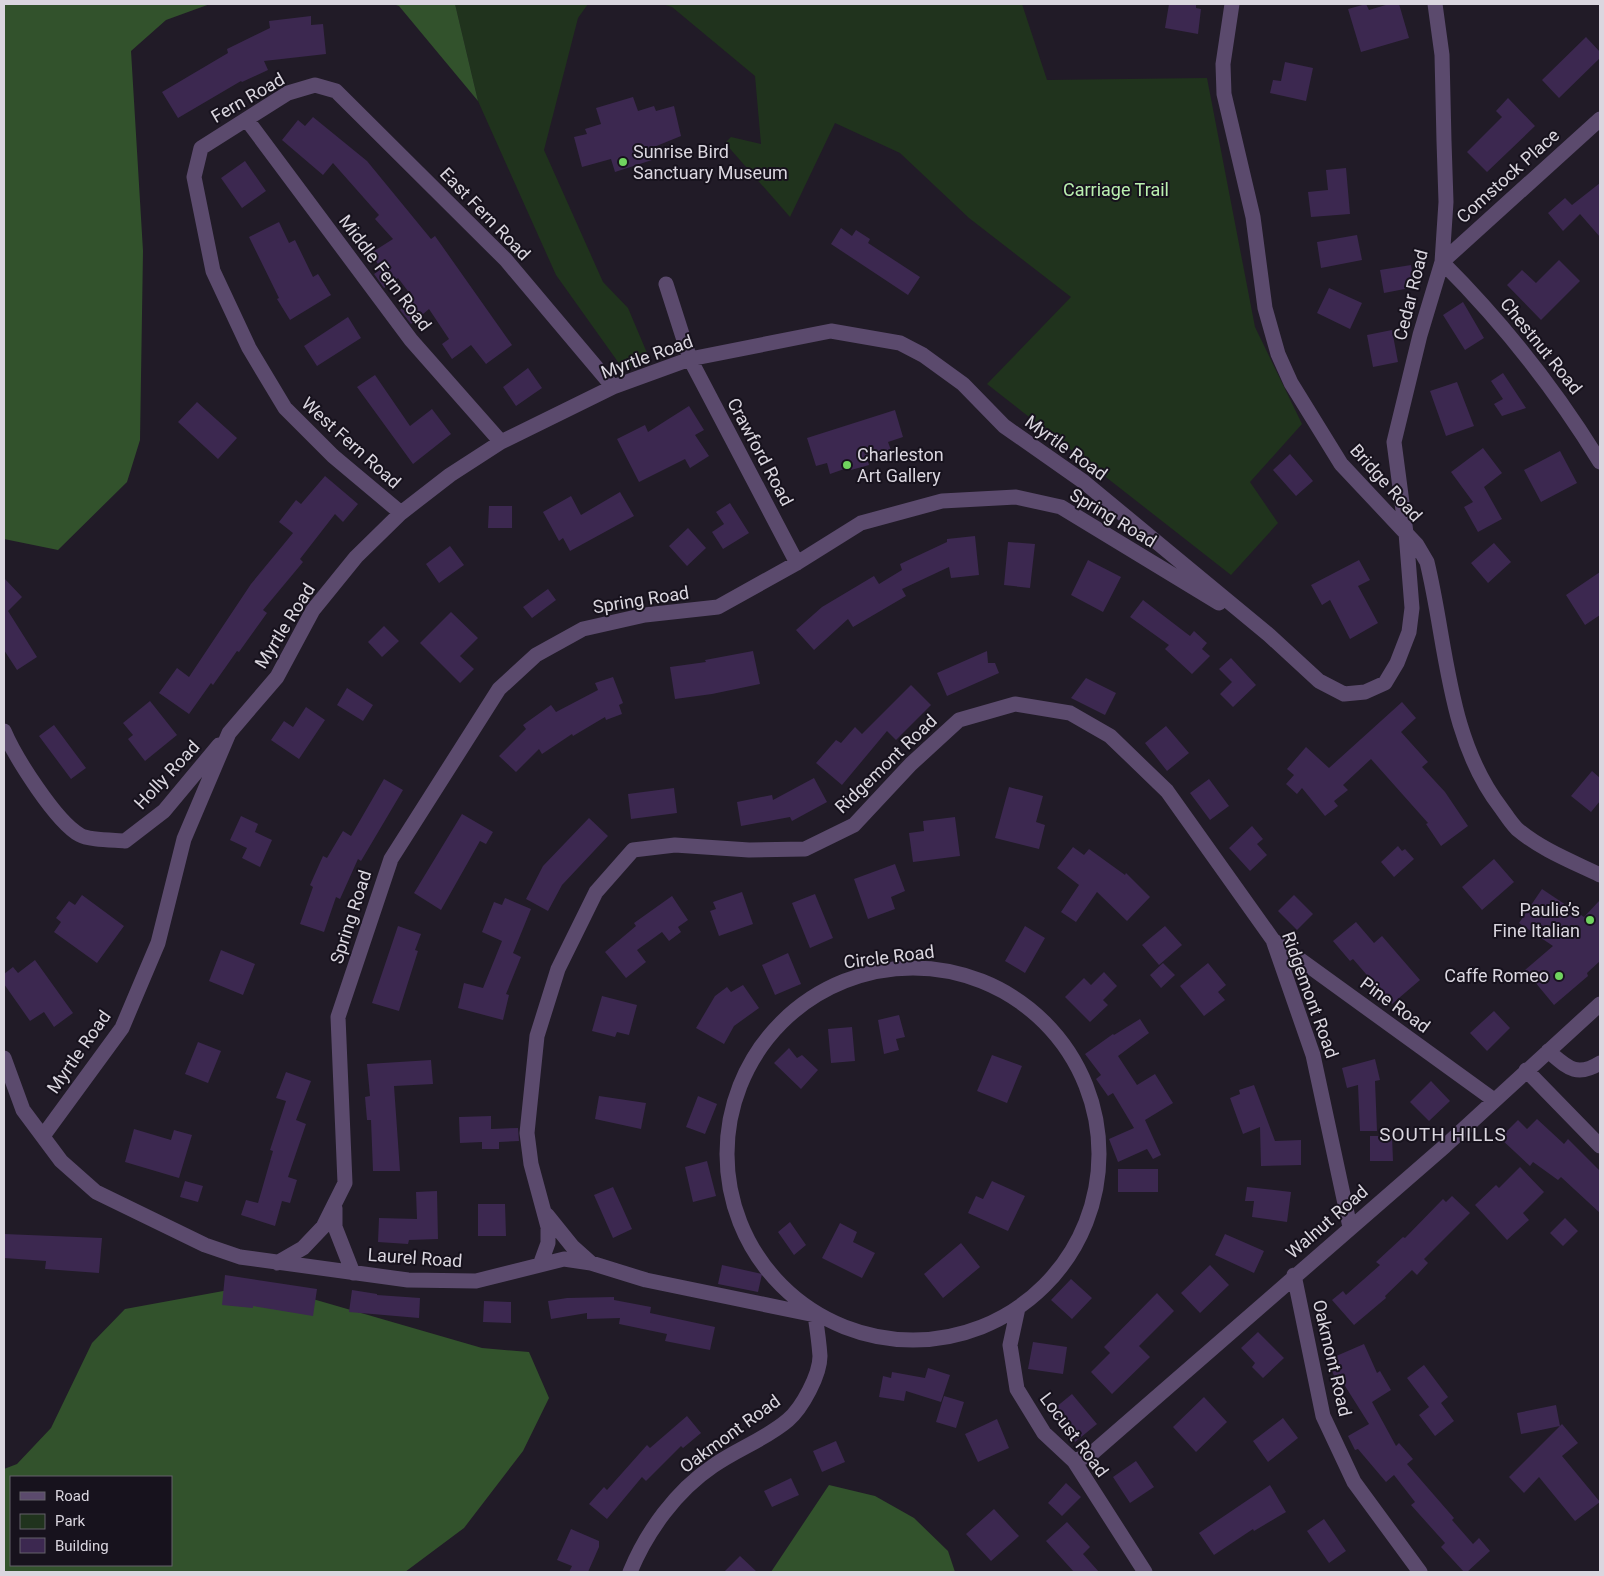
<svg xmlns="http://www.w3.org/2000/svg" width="1604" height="1576" viewBox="0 0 1604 1576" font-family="Roboto,sans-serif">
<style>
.green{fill:#20331d}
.forest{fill:#32522c;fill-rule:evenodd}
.building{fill:#3c2850}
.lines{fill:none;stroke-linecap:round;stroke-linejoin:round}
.minor{stroke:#5b4a6d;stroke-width:15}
.poi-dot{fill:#70d35f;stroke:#17121d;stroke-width:2}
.labels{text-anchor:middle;stroke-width:4;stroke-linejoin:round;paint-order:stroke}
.street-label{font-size:18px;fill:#dad6df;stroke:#17121d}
.poi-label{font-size:18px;fill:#dad6df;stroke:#17121d;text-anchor:start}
.park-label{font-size:18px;fill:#baf0b0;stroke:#17121d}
.neighbourhood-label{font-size:19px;letter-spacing:1px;fill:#dad6df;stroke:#17121d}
</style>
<rect width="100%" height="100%" fill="#211b27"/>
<path class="green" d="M455,4H588L578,18L544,150L603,282L628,308L650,360L623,369L556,275L478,101Z
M662,4H1022L1047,80L1207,78L1255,327L1302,424L1250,482L1278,523L1231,575L987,384L1071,297L969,218L900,153L835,123L790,217L725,143L731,137L761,144L755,76L672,7Z"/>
<path class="forest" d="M4,4H210L166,20L131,51L143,251L140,440L127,482L58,550L4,539Z
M393,4H455L478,101L399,6Z
M261,1284L482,1348L529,1352L549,1398L523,1451L464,1528L405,1572H4V1469L17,1464L51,1428L92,1343L125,1309ZM11,1477H171V1565H11Z
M829,1485L875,1496L914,1518L948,1551L955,1572H771Z"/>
<path class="building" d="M1169,4H1196V8L1201,9L1198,34L1165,28Z
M1366,4L1369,10L1389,4H1399L1409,38L1361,52L1348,9Z
M311,16V25L323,24L326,54L264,61L268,70L242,82L241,81L178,118L162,92L228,53L227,49L270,28L269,21Z
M1586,37L1600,52V58L1559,98L1542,80Z
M1285,62L1313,68L1306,101L1270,93L1273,80L1281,81Z
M633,97L638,111L654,106L656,111L674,106L681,136L649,149L652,160L615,172L611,159L582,167L574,137L587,134L585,129L601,124L596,108Z
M1508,98L1535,126L1487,172L1467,152L1502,117L1496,111Z
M313,117L367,161L431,239L435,236L512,345L486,364L471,345L452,359L442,344L449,339L429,309L411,324L400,310L414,299L398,278L384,288L374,274L381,269L371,253L393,239L375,219L379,215L333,163L323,175L282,140L298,120L305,126Z
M245,161L266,191L242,208L221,178Z
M1346,168L1350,214L1311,217L1308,192L1328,190L1326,170Z
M1600,183V237L1580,214L1563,231L1548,213L1565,198L1572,205Z
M279,222L289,243L295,240L313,277L318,274L331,295L290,320L277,299L279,298L249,237Z
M841,228L852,236L856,230L870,239L868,243L920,277L908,295L831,244Z
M1357,235L1362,260L1321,268L1317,242Z
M1559,260L1580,281L1541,320L1507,285L1522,270L1536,283Z
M1411,265L1415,287L1384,293L1380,270Z
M1329,288L1362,303L1350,329L1317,313Z
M1463,302L1484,338L1465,350L1443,315Z
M348,317L361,338L317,366L304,346Z
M1392,330L1398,362L1373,367L1367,335Z
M528,368L542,388L516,406L503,387Z
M1503,373L1526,408L1502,416L1494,404L1503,399L1491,381Z
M375,375L410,426L432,409L451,434L413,464L357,387Z
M1457,382L1474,426L1446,436L1430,391Z
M197,402L237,438L218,459L178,422Z
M689,406L704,430L695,435L709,456L690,468L685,459L639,482L617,439L645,425L648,432Z
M895,410L903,437L888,442L892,453L868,461L869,465L851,470L850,467L830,474L827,463L816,466L807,438Z
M1483,448L1502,473L1484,487L1502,519L1478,532L1464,507L1473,502L1451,472Z
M1560,451L1577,483L1541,502L1524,470Z
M1290,454L1313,481L1296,496L1273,470Z
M325,476L358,504L343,522L335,514L300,559L303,562L263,610L267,613L239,652L237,651L213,685L211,683L189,714L159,693L177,668L189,677L251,584L293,533L279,522L296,500L301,504Z
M620,492L634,516L570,551L563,538L559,541L543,512L571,496L581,515Z
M730,503L749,533L723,549L712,532L724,524L716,512Z
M489,506H512V528H488Z
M688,528L706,548L687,566L669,546Z
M975,536L979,575L951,578L949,567L902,589L906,596L853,627L848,619L814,650L796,630L822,607L874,576L879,584L902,570L900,564L947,542V539Z
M1008,542L1035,544L1030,588L1004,585Z
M1494,543L1511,562L1488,583L1471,563Z
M450,546L464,565L439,583L426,564Z
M1088,560L1121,577L1103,612L1071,595Z
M1359,560L1370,580L1358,586L1378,623L1350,639L1330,600L1322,605L1311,585Z
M1600,572V615L1585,625L1566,595Z
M4,578L22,597L8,611L37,657L17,670L4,650Z
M548,589L556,600L532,618L523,607Z
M1143,600L1190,636L1194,631L1207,643L1202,649L1210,656L1192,674L1165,649L1169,645L1130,617Z
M451,612L478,638L460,656L474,669L460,683L420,643Z
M384,626L399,641L382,657L368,642Z
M753,651L760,684L712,694L675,699L670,667L706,662L705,660Z
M987,651L988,663H995L999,673L947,696L937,673Z
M1231,658L1256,685L1233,707L1220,694L1232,682L1219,669Z
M613,677L623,703L619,705L622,714L606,720L605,717L573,736L572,734L542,754L539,749L516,772L499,756L526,729L523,725L551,705L556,712L598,690L595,683Z
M1086,678L1116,693L1105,715L1071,698Z
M911,685L931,705L896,740L887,731L842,785L816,763L836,740L841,743L855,727L862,734Z
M347,688L373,705L363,721L337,705Z
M150,701L177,735L145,761L128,739L133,735L123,723Z
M1402,702L1416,718L1401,732L1428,762L1422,767L1445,792L1468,826L1441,846L1426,824L1428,823L1371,759L1343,785L1348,790L1334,801L1338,806L1325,816L1302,788L1297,794L1286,784L1294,775L1287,769L1306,747L1329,768Z
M306,707L325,720L299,759L271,740L284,721L293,727Z
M54,725L86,768L71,779L39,736Z
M1166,726L1189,753L1167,771L1145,743Z
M1592,771L1600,778V801L1591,812L1571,796Z
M814,778L827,802L792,821L790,817L741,826L737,802L772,795L773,800Z
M384,779L403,790L361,861L358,859L340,899L336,897L324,932L300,924L313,887L310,885L323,856L327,858L343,831L351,836Z
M1209,779L1229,806L1210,820L1190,793Z
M1009,787L1043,796L1036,822L1045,825L1039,849L995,838Z
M674,788L677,813L631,819L628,794Z
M462,814L493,832L486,844L480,841L441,910L414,893Z
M241,816L258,824L255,832L272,840L260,867L242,858L247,848L230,840Z
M955,817L960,856L913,862L909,833L924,831L923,821Z
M589,818L608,836L562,885L548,911L526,899L543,866Z
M1252,826L1263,839L1257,844L1267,855L1250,871L1229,848Z
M1398,846L1402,851L1405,849L1414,859L1394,877L1381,862Z
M1073,847L1084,855L1089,849L1125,875L1126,873L1150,897L1127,921L1097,892L1076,922L1061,912L1079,885L1057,868Z
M1494,859L1514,882L1482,910L1462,887Z
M895,864L905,891L891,897L895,909L868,919L854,879Z
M1542,889L1584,917L1600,900V961L1587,973L1588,976L1554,1005L1525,970L1553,946L1519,923Z
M742,892L753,924L719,936L710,911L716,909L713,902Z
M815,894L833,938L810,948L792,903Z
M82,895L124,926L97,963L54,932L61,922L56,918L69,901L75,905Z
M1294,895L1313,914L1297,930L1278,911Z
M672,896L688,920L678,927L681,932L669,941L662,932L637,950L646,962L626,978L605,952L636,926L634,923Z
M505,898L531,909L513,953L521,957L506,994L509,995L503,1020L458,1008L464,983L483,988L502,941L482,932L494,902L502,905Z
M1356,922L1374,943L1382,936L1420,980L1392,1004L1353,959L1350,961L1333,941Z
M398,926L421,934L415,950L418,951L399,1011L372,1003Z
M1025,926L1045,938L1025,973L1005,961Z
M1165,926L1182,945L1159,965L1142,945Z
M221,950L255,964L243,995L209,981Z
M788,953L801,984L775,995L762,965Z
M35,960L73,1013L54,1027L44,1012L30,1021L4,984V974L13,967L18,973Z
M1163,963L1175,975L1161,988L1150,975Z
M1208,963L1226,985L1218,992L1225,1000L1204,1016L1180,986Z
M1104,972L1117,986L1103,1000L1108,1005L1090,1022L1065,997L1084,978L1091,985Z
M743,985L759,1008L734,1026L724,1044L696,1028L715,996L727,987L731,992Z
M602,996L637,1005L629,1035L617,1032L615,1037L592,1031Z
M1494,1011L1510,1028L1487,1051L1470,1033Z
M899,1015L905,1037L896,1039L899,1050L884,1054L878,1020Z
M1140,1019L1149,1033L1118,1056L1137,1085L1155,1074L1173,1103L1145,1120L1161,1155L1153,1159L1147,1149L1118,1162L1109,1139L1134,1128L1113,1093L1108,1096L1096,1079L1101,1075L1085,1054L1113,1034L1114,1035Z
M852,1027L855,1061L831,1063L828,1029Z
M198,1042L221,1051L208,1083L185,1074Z
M789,1048L797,1058L802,1055L818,1070L801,1089L774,1063Z
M992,1055L1022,1066L1007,1103L977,1091Z
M1375,1059L1380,1080L1375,1081L1377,1131H1360L1358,1085L1347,1088L1342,1068Z
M431,1060L433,1084L394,1086L400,1171H373L371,1120H367L365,1097L370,1096L367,1064Z
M286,1072L311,1081L296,1120L306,1124L288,1177L297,1180L290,1203L282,1201L275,1226L241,1215L246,1200L258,1203L273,1151L270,1150L286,1101L276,1098Z
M1431,1081L1450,1101L1429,1121L1410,1102Z
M1254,1085L1275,1141L1301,1140V1165L1261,1166L1260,1127L1243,1134L1230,1098L1240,1094L1239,1090Z
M599,1096L646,1103L641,1129L595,1119Z
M698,1096L717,1104L705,1134L686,1127Z
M491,1116V1129L518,1128L519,1141L499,1142V1149H482V1142L460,1143L459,1117Z
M1537,1119L1564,1144L1568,1139L1600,1171V1213L1561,1177L1558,1180L1533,1162L1530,1166L1500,1138L1518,1120L1527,1129Z
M134,1129L171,1140L174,1130L192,1135L179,1178L125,1162Z
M1370,1136H1392L1393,1161H1370Z
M707,1161L716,1196L693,1202L685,1167Z
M1520,1167L1544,1192L1523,1213L1529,1220L1507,1240L1475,1205L1496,1185L1499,1188Z
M1118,1169H1158V1192H1118Z
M185,1181L203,1186L198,1202L180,1197Z
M992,1181L1025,1196L1008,1231L968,1213L976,1196L983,1199Z
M613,1187L632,1229L613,1238L594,1195Z
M1247,1187L1291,1192L1287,1222L1252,1217L1254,1201H1245Z
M437,1191L438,1239L409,1240L408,1244L378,1242L379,1218L417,1219L416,1192Z
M1452,1196L1470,1213L1424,1259L1428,1263L1417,1275L1412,1270L1385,1296L1386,1298L1354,1325L1332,1300L1343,1291L1346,1295L1380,1265L1376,1262L1403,1237L1405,1238L1443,1199L1446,1202Z
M478,1204H505L506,1236H478Z
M1565,1218L1578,1231L1563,1246L1550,1233Z
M790,1222L806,1245L794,1255L778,1232Z
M840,1223L857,1232L853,1242L875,1253L862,1278L822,1258Z
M4,1234L102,1238L99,1273L45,1269L46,1261L4,1258Z
M1225,1234L1264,1251L1254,1273L1215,1255Z
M961,1243L980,1267L943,1298L924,1274Z
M722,1265L762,1274L758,1292L718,1284Z
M1210,1265L1229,1285L1200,1313L1181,1293Z
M225,1275L317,1289L313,1316L253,1306V1308L222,1305Z
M1071,1279L1092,1298L1072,1319L1051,1300Z
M352,1290L377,1294V1295L420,1298L419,1318L349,1312Z
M1157,1293L1174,1311L1139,1346L1150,1357L1112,1394L1091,1372L1110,1353L1104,1347Z
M614,1297V1300L651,1307L650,1313L715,1327L710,1350L665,1341L667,1334L619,1324L620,1318L587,1319V1313L551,1319L548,1301L567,1298Z
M484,1301L511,1302V1323L483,1322Z
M1258,1332L1284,1358L1263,1378L1252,1367L1255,1363L1241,1348Z
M1033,1342L1067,1347L1063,1374L1028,1369Z
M1364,1344L1377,1373L1380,1371L1391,1390L1372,1402L1396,1446L1399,1443L1413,1459L1407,1464L1454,1518L1452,1520L1473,1544L1479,1538L1490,1551L1467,1572H1464L1441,1547L1445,1543L1411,1505L1415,1502L1394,1475L1386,1482L1358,1449L1355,1450L1348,1436L1369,1424L1340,1378L1336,1380L1327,1360Z
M1424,1365L1448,1397L1441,1403L1454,1421L1435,1436L1419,1415L1429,1407L1407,1378Z
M928,1368L950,1375L941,1402L906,1391L904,1401L879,1397L883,1376L891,1378L892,1372L925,1378Z
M1072,1394L1097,1424L1075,1442L1050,1412Z
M944,1396L964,1402L956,1428L936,1422Z
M1204,1397L1227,1422L1196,1452L1173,1427Z
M1556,1405L1560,1426L1521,1434L1517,1413Z
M687,1416L701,1433L683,1448L681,1446L646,1481L642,1477L607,1519L589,1504L604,1487L607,1490L647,1445L650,1448Z
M1283,1418L1298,1438L1268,1462L1253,1441Z
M997,1419L1009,1448L978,1462L965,1434Z
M1562,1424L1578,1443L1562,1456L1600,1502L1575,1521L1539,1477L1524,1493L1509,1477Z
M836,1441L845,1462L822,1472L813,1451Z
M1136,1461L1154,1487L1130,1503L1113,1477Z
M791,1478L799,1495L772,1507L764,1491Z
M1066,1483L1081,1497L1062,1516L1048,1503Z
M1270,1485L1286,1512L1254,1531L1253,1529L1214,1555L1199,1533Z
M994,1509L1019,1536L991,1561L966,1534Z
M1324,1519L1346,1551L1329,1563L1307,1531Z
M1067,1522L1090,1547L1083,1554L1099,1572H1074L1046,1541Z
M571,1529L599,1541V1547L588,1572H569L572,1566L557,1560Z
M740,1556L757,1572H724Z"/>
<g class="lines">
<path class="minor" d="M1232,4L1223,64L1224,94L1253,217L1265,308L1278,354L1291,383L1341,464L1417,545L1427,562C1447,644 1447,738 1501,808C1506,815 1511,823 1517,829C1542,850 1571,861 1600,875
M1600,119L1442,262C1504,324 1554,387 1600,462
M247,120L411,340L501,442
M666,284L690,359L797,563
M401,513L333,456L285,408L249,348L213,271L194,177L201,148L288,93L315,85L336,91L506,260L613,387
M4,731C15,757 56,822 80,835C88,840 115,840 125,841L164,811L219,745
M1273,940L1494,1100
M727 1154a186 186 0 1 1 372 0a186 186 0 1 1-372 0Z
M1548,1051C1567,1067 1576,1078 1600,1063
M4,1058L23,1110L61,1161L96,1192L205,1245L240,1257L408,1280L476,1281L564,1259L591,1263L646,1280L815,1315C817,1328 819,1342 820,1356C820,1375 802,1408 788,1420C766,1439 737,1449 713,1466C676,1491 647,1531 630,1572
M1526,1070L1600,1146
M43,1136L122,1028L158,943L184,839L229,733L277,677L313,610L356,557L401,513L450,475L501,442L613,387L690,359L831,331L900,343L923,355L963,384L1004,426L1084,482L1269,635L1319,681L1344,694L1365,692L1385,683L1397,663L1409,632L1412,608L1406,533L1394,442L1420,335L1442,262L1446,202L1444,141L1442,55L1435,4
M335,1208V1227L353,1273
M547,1215L572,1246L591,1263
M277,1263L303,1248L323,1227L345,1183L338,1017L391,859L499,689L536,655L583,629L645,615L718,607L797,563L861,523L942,501L1016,497L1061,507L1219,603
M540,1265L548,1243V1227L531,1164L527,1133L537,1036L558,969L596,892L633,850L675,845L749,850L805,849L854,825L911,764L959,720L1015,704L1070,713L1110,736L1167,791L1273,940L1313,1055L1350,1227
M1294,1275L1323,1416L1354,1482L1420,1572
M1018,1308L1010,1345L1017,1389L1044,1433L1074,1461L1145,1572
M1074,1461L1090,1455L1445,1146L1600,1004"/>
</g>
<g class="poi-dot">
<circle cx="623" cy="162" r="5"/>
<circle cx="847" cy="465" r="5"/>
<circle cx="1590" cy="920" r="5"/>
<circle cx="1559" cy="976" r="5"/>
</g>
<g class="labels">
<g class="street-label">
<text transform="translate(248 98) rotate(-30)" y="6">Fern Road</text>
<text transform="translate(1508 176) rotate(-42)" y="6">Comstock Place</text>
<text transform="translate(485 214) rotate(46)" y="6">East Fern Road</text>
<text transform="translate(385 273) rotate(53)" y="6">Middle Fern Road</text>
<text transform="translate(1411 295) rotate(-76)" y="6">Cedar Road</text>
<text transform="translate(1541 346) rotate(51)" y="6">Chestnut Road</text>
<text transform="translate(647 357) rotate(-20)" y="6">Myrtle Road</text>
<text transform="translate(351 443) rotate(42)" y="6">West Fern Road</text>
<text transform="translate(1066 448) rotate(36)" y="6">Myrtle Road</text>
<text transform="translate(760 452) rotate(62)" y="6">Crawford Road</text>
<text transform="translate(1386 483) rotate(48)" y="6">Bridge Road</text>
<text transform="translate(1113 518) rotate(31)" y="6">Spring Road</text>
<text transform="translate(641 600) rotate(-9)" y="6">Spring Road</text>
<text transform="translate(285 626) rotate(-58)" y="6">Myrtle Road</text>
<text transform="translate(886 764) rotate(-44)" y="6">Ridgemont Road</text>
<text transform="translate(167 775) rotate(-47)" y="6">Holly Road</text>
<text transform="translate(351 917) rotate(-72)" y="6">Spring Road</text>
<text transform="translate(889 957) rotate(-7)" y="6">Circle Road</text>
<text transform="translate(1310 995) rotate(70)" y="6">Ridgemont Road</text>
<text transform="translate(1395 1005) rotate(36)" y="6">Pine Road</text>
<text transform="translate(79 1052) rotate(-55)" y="6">Myrtle Road</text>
<text transform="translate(1327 1222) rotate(-41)" y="6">Walnut Road</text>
<text transform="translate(415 1258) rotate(4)" y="6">Laurel Road</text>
<text transform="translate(1332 1358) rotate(77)" y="6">Oakmont Road</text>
<text transform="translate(730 1434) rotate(-36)" y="6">Oakmont Road</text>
<text transform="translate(1074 1435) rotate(53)" y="6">Locust Road</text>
</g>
<g class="poi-label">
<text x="633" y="158">Sunrise Bird<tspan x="633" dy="21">Sanctuary Museum</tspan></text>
<text x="857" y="461">Charleston<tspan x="857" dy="21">Art Gallery</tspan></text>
<text x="1580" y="916" text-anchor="end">Paulie’s<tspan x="1580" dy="21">Fine Italian</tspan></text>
<text x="1549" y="982" text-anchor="end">Caffe Romeo</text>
</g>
<g class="park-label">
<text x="1116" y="196">Carriage Trail</text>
</g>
<g class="neighbourhood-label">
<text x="1443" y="1141">SOUTH HILLS</text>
</g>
</g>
<rect width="1604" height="1576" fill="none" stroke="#dad6df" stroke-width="10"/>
<rect x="10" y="1476" width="162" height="90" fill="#17121d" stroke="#65606b"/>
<rect x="20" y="1492" width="25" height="8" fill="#5b4a6d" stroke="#65606b"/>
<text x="55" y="1501" font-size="15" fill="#dad6df">Road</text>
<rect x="20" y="1514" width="25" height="15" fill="#20331d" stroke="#65606b"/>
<text x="55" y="1526" font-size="15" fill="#dad6df">Park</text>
<rect x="20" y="1538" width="25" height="15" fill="#3c2850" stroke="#65606b"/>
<text x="55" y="1551" font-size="15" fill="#dad6df">Building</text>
</svg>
